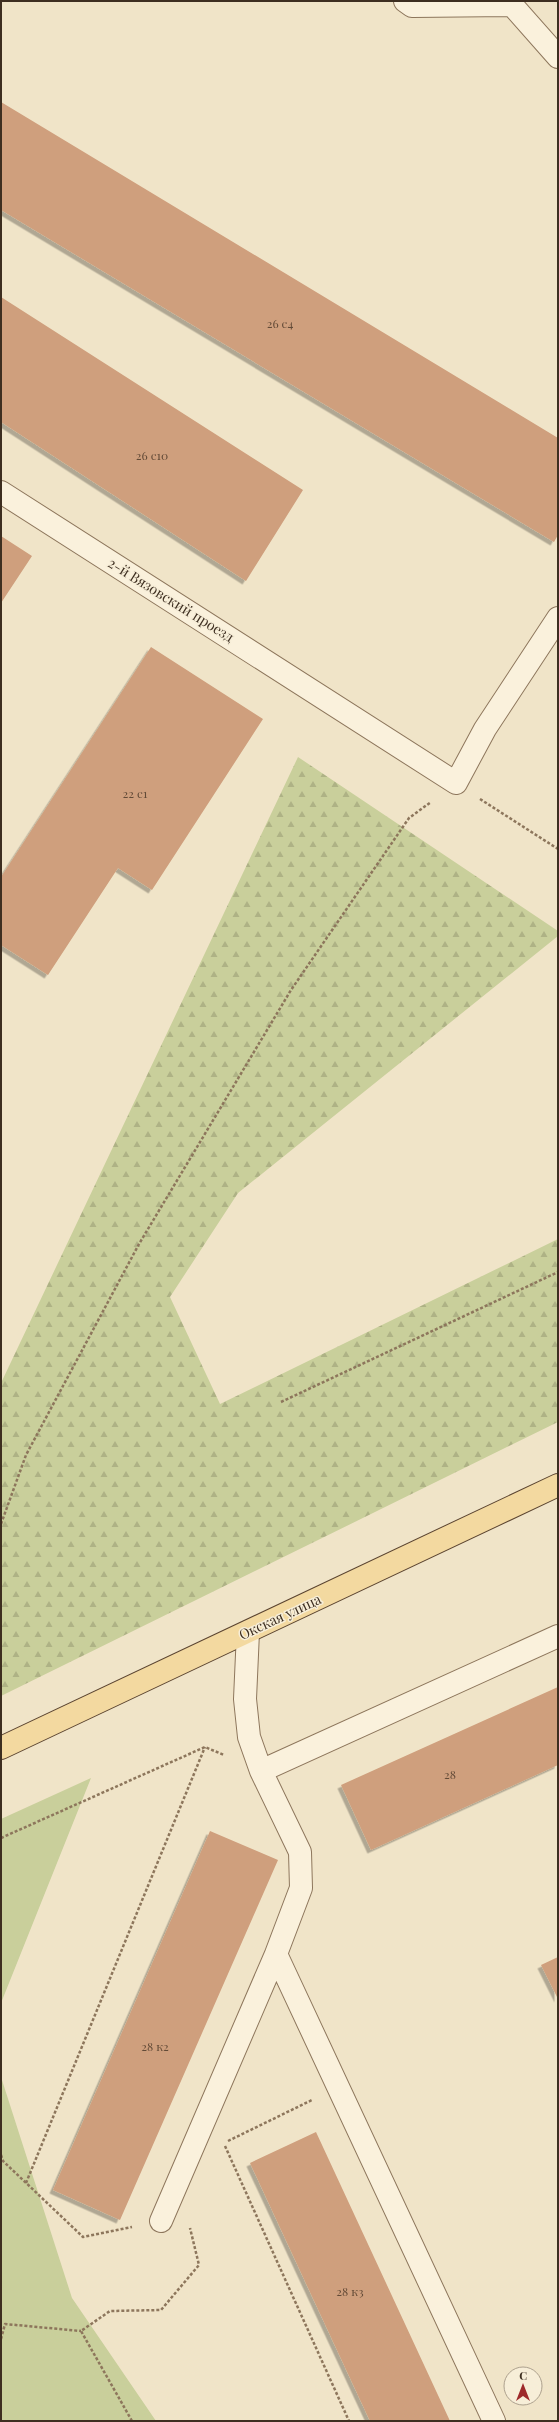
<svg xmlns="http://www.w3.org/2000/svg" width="559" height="2422" viewBox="0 0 559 2422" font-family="'Playfair Display',serif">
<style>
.forest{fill:url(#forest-firs)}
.park{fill:#c9cf9b}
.building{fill:#cf9f7d;filter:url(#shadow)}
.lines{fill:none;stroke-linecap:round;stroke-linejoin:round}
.minor-casing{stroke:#8d765c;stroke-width:24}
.major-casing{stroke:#5b4430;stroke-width:24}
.path{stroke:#8d765c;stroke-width:2.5;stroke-dasharray:3 2;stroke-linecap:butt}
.minor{stroke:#faf1dc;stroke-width:22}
.major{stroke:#f3d9a0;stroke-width:22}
.labels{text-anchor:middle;stroke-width:3;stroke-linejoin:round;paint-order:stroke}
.number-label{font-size:12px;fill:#624a37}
.street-label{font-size:14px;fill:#3d2e20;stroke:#f7eed8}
</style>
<defs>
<pattern id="forest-firs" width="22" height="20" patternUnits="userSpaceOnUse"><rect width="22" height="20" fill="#c9cf9b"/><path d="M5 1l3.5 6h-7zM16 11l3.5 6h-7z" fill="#aeb285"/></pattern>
<filter id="shadow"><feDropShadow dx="-3.5" dy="3.5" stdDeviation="0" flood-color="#0004"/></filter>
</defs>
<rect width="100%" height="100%" fill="#f0e4c8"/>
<path class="forest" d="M298,757L558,931V936L238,1193L170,1297L220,1404L558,1239V1422L1,1696V1383Z"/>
<path class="park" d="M91,1778L1,2003V1819Z
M1,2077L72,2298L156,2421H1Z"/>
<path class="building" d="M1,102L558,438V535L554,542L1,210Z
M1,297L303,490L246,581L1,422Z
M1,536L32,556L1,603Z
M151,647L263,719L152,890L118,868L48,975L1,945V877Z
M558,1687V1765L371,1850L341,1785Z
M210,1831L278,1860L120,2220L53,2190Z
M558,1957V1999L541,1965Z
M316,2132L450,2421H370L250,2163Z"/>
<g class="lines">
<defs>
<path id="minor" d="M405,1L412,6L512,5L558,57
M1,492L456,783L485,729L558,618
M248,1632L245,1699L249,1737L261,1771L300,1852L301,1888L276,1954L494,2421
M261,1771L558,1636
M161,2221L276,1954"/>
<path id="major" d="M1,1748L558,1485"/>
</defs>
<use href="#minor" class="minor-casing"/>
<use href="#major" class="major-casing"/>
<path class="path" d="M480,799L558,849
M281,1402L558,1272
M1,1524L26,1455L139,1244L291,990L409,818L431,802
M1,1838L205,1747L224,1755
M228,2141L312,2100
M225,2146L349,2421
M1,2155L3,2161L83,2237L132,2227
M26,2183L205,1747
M1,2339L5,2324L81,2331
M132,2421L81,2331L110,2311L161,2310L199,2265L190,2228"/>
<use href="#minor" class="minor"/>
<use href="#major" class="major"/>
</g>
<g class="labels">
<g class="number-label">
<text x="280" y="328">26 с4</text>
<text x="152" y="460">26 с10</text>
<text x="135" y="798">22 с1</text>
<text x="450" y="1779">28</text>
<text x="155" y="2051">28 к2</text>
<text x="350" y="2296">28 к3</text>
</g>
<g class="street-label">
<text transform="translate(171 600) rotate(32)" y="5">2-й Вязовский проезд</text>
<text transform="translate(280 1617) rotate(-25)" y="5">Окская улица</text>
</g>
</g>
<rect width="559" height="2422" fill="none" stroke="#3d2e20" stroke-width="4"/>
<g transform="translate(523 2386)"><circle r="19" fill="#f7eed8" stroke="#ada18e"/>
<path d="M0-3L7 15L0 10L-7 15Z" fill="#9e2a2b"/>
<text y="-6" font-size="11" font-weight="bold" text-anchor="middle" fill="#3d2e20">С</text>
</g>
</svg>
